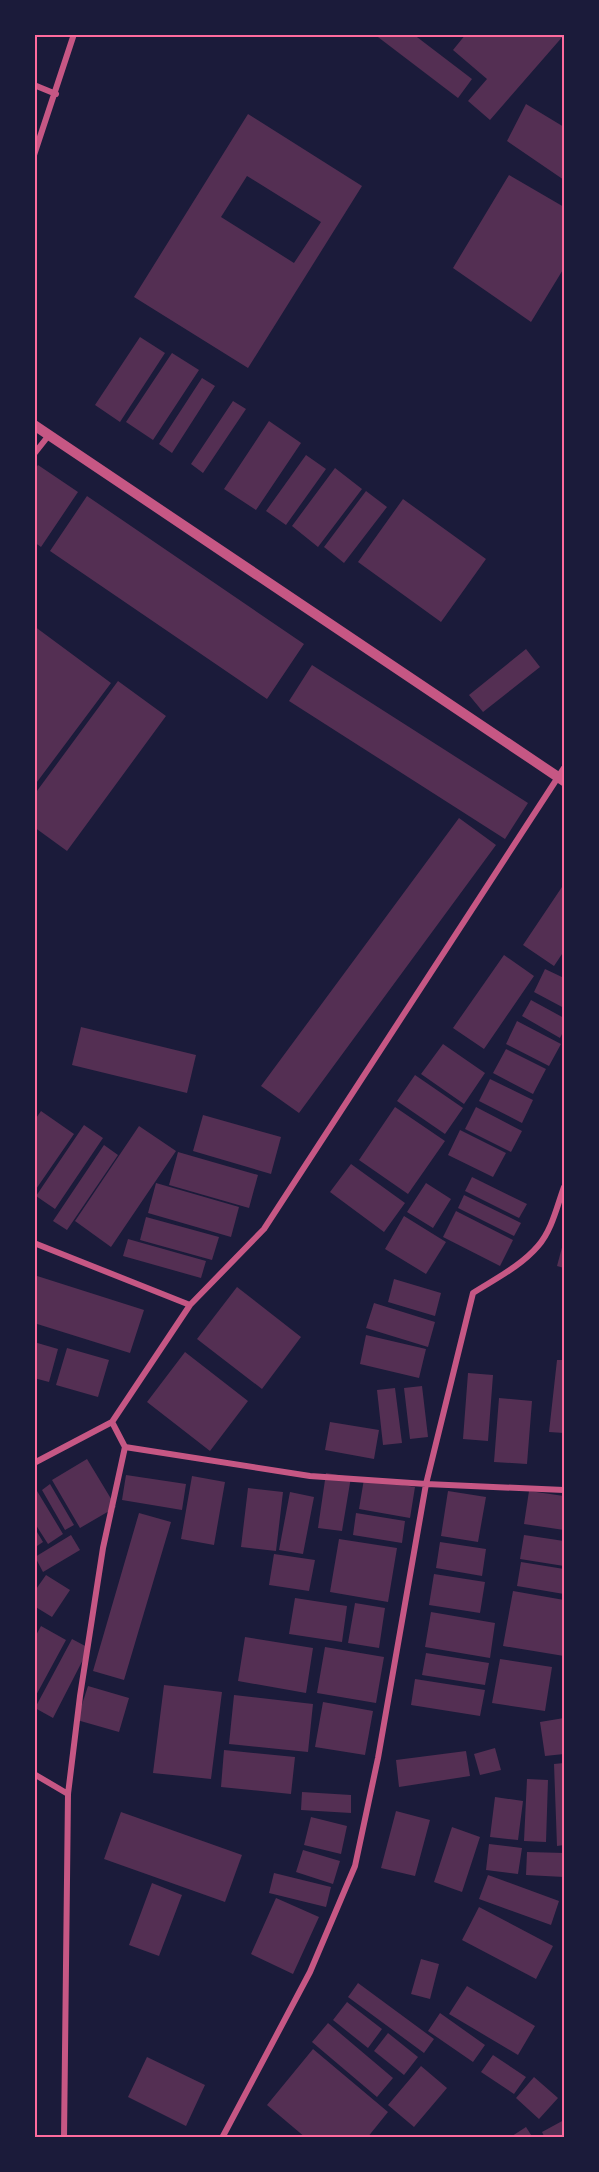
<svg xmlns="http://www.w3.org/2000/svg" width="599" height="2172" viewBox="0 0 599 2172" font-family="'Source Sans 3',sans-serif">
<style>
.building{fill:#542f53;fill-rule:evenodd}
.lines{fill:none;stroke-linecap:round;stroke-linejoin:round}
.minor{stroke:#c65784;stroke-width:6}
.tertiary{stroke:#c65784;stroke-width:10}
.neatline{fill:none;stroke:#ff6b9d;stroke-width:2}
</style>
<rect width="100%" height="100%" fill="#1b1b3a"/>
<path class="building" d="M374,34H413L472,79L458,98Z
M466,34H564V35L490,120L468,101L487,79L453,50Z
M526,104L564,127V180L507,141Z
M248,114L362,186L248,368L134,297ZM247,176L321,222L294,263L221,217Z
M509,175L564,207V268L531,322L453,268Z
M140,337L165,353L120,422L95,405Z
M172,353L199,370L153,440L126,422Z
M202,378L215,386L172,453L159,444Z
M233,401L246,409L203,473L191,464Z
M269,421L301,443L256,510L224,489Z
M306,455L326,469L286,525L266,511Z
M38,465L78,492L41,547L34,542V471Z
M335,468L362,489L318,547L292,526Z
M366,491L387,507L344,563L324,547Z
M87,496L304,644L267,699L50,551Z
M403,499L486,559L441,622L358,562Z
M34,626L111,683L34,786Z
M526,649L540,667L483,712L469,695Z
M312,665L528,803L505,839L289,701Z
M118,681L166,716L67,851L34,827V795Z
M459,818L496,845L299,1113L261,1086Z
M564,884V951L554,966L523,945Z
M504,955L534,976L484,1049L453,1028Z
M545,969L564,978V1008L534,992Z
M531,1000L564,1018V1030L560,1038L522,1016Z
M517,1021L561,1044L549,1066L506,1044Z
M81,1027L196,1055L187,1093L72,1065Z
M443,1044L485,1073L464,1104L421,1074Z
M506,1049L546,1069L533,1094L493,1073Z
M415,1075L463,1108L445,1134L397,1101Z
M490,1079L533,1100L522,1123L479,1101Z
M395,1107L445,1141L408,1194L359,1160Z
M476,1107L522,1131L511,1152L465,1129Z
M41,1111L74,1134L34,1192V1121Z
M203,1115L281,1137L271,1174L193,1151Z
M84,1125L103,1138L55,1209L36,1196Z
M139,1126L176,1151L111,1247L75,1221Z
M460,1130L506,1153L493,1177L448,1155Z
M104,1145L118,1155L67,1230L53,1221Z
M178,1152L258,1175L249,1208L169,1185Z
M351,1164L405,1203L384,1232L330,1192Z
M472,1177L527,1204L519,1218L465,1191Z
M156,1183L239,1207L231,1237L148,1213Z
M426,1183L451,1199L433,1228L407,1212Z
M464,1195L521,1223L514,1236L458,1208Z
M456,1211L513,1240L500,1266L443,1237Z
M404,1216L446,1242L426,1274L385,1249Z
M146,1217L219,1237L212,1260L140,1240Z
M128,1239L206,1261L201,1278L123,1256Z
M564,1240V1268L557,1266Z
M34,1275L144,1310L130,1353L34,1323Z
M394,1279L441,1293L435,1316L388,1302Z
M237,1287L301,1337L262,1389L197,1339Z
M374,1303L435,1322L428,1347L366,1328Z
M366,1335L426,1349L419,1378L360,1364Z
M34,1342L58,1349L49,1382L34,1378Z
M67,1348L109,1360L98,1397L56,1385Z
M185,1352L248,1401L210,1451L147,1402Z
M557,1360H564V1433L549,1432Z
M468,1373L493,1375L488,1441L463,1439Z
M422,1386L428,1437L410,1439L404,1388Z
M395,1388L402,1443L383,1445L377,1390Z
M499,1398L532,1401L527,1464L494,1462Z
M330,1422L379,1430L374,1459L325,1450Z
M87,1459L116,1507L80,1528L52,1480Z
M326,1473L351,1477L342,1531L318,1528Z
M126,1475L186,1484L182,1510L122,1500Z
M192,1476L225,1482L214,1545L181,1539Z
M364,1479L415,1487L410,1518L359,1509Z
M50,1484L74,1525L65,1530L42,1490Z
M34,1486L63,1534L48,1544L34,1522Z
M248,1488L283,1492L276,1551L241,1547Z
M448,1491L486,1497L478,1542L441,1536Z
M529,1491L564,1496V1530L524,1524Z
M290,1492L314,1497L303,1554L279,1550Z
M139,1513L171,1522L124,1680L93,1671Z
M356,1513L405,1521L402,1543L353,1535Z
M34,1527L43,1542L34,1548Z
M71,1535L80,1550L43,1572L35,1557Z
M524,1535L564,1541V1566L520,1559Z
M339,1539L397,1548L388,1602L330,1592Z
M440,1542L486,1549L482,1576L436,1568Z
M274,1554L315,1560L309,1591L269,1585Z
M521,1562L564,1569V1594L517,1586Z
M434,1574L485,1582L480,1613L429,1605Z
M46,1575L70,1590L52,1617L34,1606V1592Z
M513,1591L564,1600V1656L503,1646Z
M295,1598L347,1606L342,1642L289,1634Z
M355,1603L385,1608L379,1648L348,1643Z
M431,1612L495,1623L490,1658L425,1647Z
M41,1626L66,1640L34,1699V1639Z
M245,1637L313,1648L306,1693L238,1681Z
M72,1639L89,1648L53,1718L35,1708Z
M325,1647L384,1657L376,1703L317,1693Z
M426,1653L489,1663L485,1685L422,1675Z
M500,1659L552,1667L545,1711L492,1703Z
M415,1679L485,1690L480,1716L411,1705Z
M164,1685L222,1692L211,1779L153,1773Z
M88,1686L129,1698L119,1732L77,1720Z
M234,1695L313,1704L308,1752L229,1744Z
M323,1702L373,1711L365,1755L315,1747Z
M564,1718V1754L545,1756L540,1722Z
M495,1748L501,1770L480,1775L474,1754Z
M224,1750L295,1757L291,1794L221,1787Z
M466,1751L470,1776L399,1787L396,1760Z
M564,1763V1845L557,1846L554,1764Z
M527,1779L548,1780L546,1842L524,1841Z
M302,1792L351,1795V1813L301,1810Z
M495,1797L523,1801L518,1840L490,1837Z
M396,1811L430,1820L415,1876L381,1868Z
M121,1812L242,1855L225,1902L104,1859Z
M311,1817L347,1826L341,1854L304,1845Z
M452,1827L480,1837L462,1892L434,1882Z
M489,1844L522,1848L518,1874L486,1870Z
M303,1850L340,1861L333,1884L296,1872Z
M527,1852L564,1853V1877L526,1875Z
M274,1873L331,1887L326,1907L269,1893Z
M488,1875L559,1901L551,1925L479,1899Z
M152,1883L182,1895L159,1956L129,1945Z
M276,1898L319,1917L293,1974L251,1954Z
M479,1907L553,1946L536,1979L462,1940Z
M421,1959L439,1964L430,1999L411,1994Z
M358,1983L434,2039L424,2053L348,1997Z
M467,1986L535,2026L518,2055L449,2014Z
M347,2002L382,2029L368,2048L333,2020Z
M440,2013L485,2045L473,2062L428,2031Z
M328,2023L393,2078L377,2097L312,2042Z
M388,2033L418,2057L404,2075L374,2051Z
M313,2049L388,2112L367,2138H306L267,2105Z
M493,2055L526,2077L514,2094L481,2072Z
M147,2057L205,2085L186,2126L128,2097Z
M421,2066L447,2088L414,2127L388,2105Z
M534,2077L558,2098L539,2119L516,2098Z
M564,2120V2138H545L542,2132Z
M526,2127L533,2138H509Z"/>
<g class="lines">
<path class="minor" d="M34,85L56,94
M34,155L74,34
M34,454L49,435
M34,1243L190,1305
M112,1422L125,1447L310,1476L426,1484L564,1490
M34,1463L112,1422L190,1305L264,1229L564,768
M34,1774L68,1794
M64,2138L68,1794L80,1696L103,1548L125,1447
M222,2138L310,1972L355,1866L378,1758L426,1484L473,1293C495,1279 521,1266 538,1246C552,1230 557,1206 564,1187"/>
<path class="tertiary" d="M34,425L564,781"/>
</g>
<rect width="599" height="2172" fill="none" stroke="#1b1b3a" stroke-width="72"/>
<rect x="36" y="36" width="527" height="2100" class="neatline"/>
</svg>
